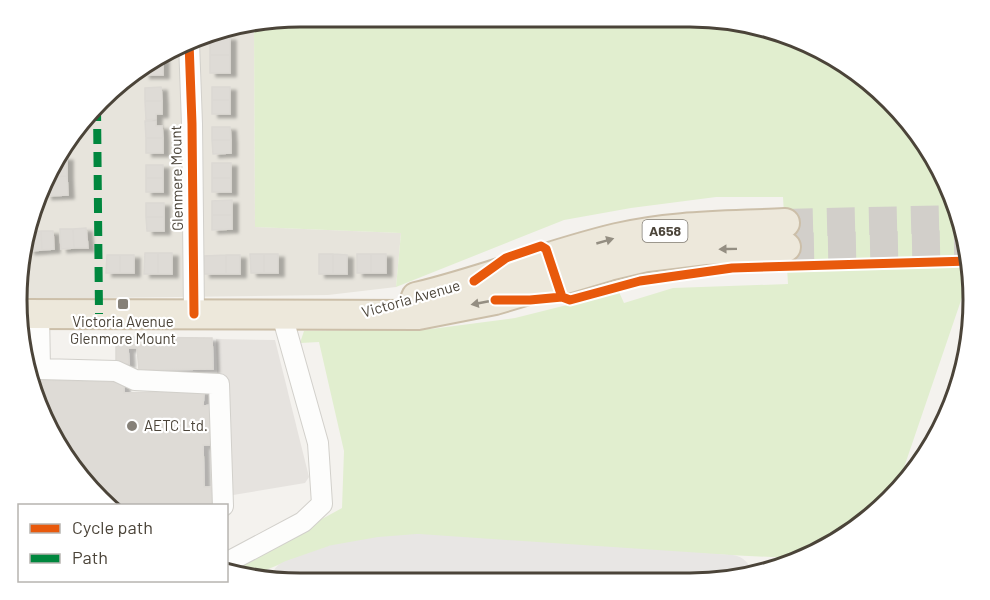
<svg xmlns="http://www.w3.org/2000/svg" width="990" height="600" viewBox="0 0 990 600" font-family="Barlow,sans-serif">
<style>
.residential{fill:#e7e4dc}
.green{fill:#e1eecf}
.parking{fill:#e6e3df}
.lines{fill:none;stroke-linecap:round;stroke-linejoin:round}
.taxiway{stroke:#e8e6e4;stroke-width:42}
.building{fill:#dedbd6;stroke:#dcd9d4;stroke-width:1.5;filter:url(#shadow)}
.highway-tunnel{stroke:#d2cfca;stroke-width:28;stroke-dasharray:28 14;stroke-linecap:butt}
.minor-casing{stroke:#d2d0cb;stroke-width:22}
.highway-casing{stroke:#ccbfa9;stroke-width:32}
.minor{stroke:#fdfdfc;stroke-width:20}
.highway{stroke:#ede8db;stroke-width:28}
.quiet{stroke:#00873e;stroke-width:8;stroke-dasharray:15 8;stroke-linecap:butt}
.cycleway-casing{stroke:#fff;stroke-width:13}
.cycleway{stroke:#e8590c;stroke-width:9}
.oneway{fill:#948e82}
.poi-dot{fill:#868178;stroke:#fff;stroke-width:2}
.labels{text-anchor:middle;stroke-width:4.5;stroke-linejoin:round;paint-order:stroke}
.shield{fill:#fff;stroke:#817c74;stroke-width:1.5}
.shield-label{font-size:14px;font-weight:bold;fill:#4b4439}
.street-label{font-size:15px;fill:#4b4439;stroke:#fff}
.poi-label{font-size:15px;fill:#4b4439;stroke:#fff}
.rim{fill:none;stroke:#4b4439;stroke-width:3}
</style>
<defs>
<filter id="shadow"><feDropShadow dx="6" dy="3.5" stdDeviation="1.5" flood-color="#0004"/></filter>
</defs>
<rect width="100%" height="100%" fill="#f4f2ee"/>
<path class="residential" d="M254,24L255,227L401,233L396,287L328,295L17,299L31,209L75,128L128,75L209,31Z"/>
<path class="green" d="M300,17L727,19L798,38L862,75L935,158L971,263L970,274L897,488L831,546L792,558L424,540L340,545L290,560L249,577L227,571L342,508L344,451L319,342L300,343L304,331L431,329L515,318L619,292L624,303L673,288L788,284L783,197H716L631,208L564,220L396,287L401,233L255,227L254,24Z
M456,571L472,582L360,581L380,578Z"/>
<path class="parking" d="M216,339L275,340L309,477L305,483L221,497Z"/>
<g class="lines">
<path class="taxiway" d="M292,581L335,566L380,558L418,555L731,576"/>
</g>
<path class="building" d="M210,37H230V55H210Z
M210,55H230V73H210Z
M159,58H163V75H144V66Z
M161,87L162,101H145V88Z
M212,87H230V100H212Z
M212,100H230V114H212Z
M145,101H162V114H156V119L146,120Z
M145,121H156V126H162L163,138H146Z
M212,127H230L231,140H212Z
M146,138H163V153H146Z
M212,140H231V153L213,154Z
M59,157H67V176L49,177Z
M212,163H231V178H212Z
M146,165H163V178H146Z
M67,176L68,195L46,196V182L49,177Z
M146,178H163V192H146Z
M212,178H231V192H212Z
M232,200V215H212V201Z
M146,203H164V217H146Z
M212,215H232V229L212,230Z
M146,217H164V231H147Z
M86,228L88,248H74L73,229Z
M60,229H73L74,248L61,249Z
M41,231L42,250L29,251L28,232Z
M41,231H53L54,249L42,250Z
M145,253H158V274H144Z
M158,253H172V274H158Z
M250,254H264V273H251Z
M264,254H278V273H264Z
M319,254H333V274H319Z
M333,254L347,255V274H333Z
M357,254H371V273H357Z
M371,254H386V273H371Z
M107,255H120V273H106Z
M120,255H134V273H120Z
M226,255H240V274H226Z
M226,255V274H204V256Z
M116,337L212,338L213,369L139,370L137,348H128L129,364H116Z
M31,380L124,382V393L204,390L203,406L214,405L215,445H203L204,487H211L212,506H108L75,472L31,391Z"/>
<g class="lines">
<path class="highway-tunnel" d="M785,223L956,219
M786,247L965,244"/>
<defs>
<path id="minor" d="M189,42L192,124L194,314
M39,313L40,369L116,371L135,380L219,384L223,506
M226,563L303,522L322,504L318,443L282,315"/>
<path id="highway" d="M416,297C484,281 549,254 617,238C672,225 729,226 785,223
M19,314L418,315L495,300L609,266L647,257L705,250L786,247"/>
</defs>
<use href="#minor" class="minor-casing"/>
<use href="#highway" class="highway-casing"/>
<use href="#minor" class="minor"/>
<use href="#highway" class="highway"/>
<path class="quiet" d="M97,106L99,314"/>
<defs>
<path id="cycleway" d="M189,42L192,124L194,314
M474,281L506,258L541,246L546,249L562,297
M495,300H530L562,297L570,300L640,281L732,268L970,261"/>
</defs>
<use href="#cycleway" class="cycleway-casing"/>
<use href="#cycleway" class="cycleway"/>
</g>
<defs><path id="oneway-solid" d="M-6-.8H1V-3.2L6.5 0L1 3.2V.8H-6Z" transform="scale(1.5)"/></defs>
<g class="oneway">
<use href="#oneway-solid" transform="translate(605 241) rotate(-16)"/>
<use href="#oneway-solid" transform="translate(728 249) rotate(179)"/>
<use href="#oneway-solid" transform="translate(480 303) rotate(169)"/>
</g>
<g class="poi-dot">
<rect x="117" y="298" width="12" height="12" rx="3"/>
<circle cx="132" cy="426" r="6"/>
</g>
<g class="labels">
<rect class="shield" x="642.5" y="220" width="45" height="22" rx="4.5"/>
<g class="shield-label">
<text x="665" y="236">A658</text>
</g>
<g class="street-label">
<text transform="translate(177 178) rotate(-91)" y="5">Glenmere Mount</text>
<text transform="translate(411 299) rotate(-16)" y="5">Victoria Avenue</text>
</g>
<g class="poi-label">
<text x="123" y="327">Victoria Avenue<tspan x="123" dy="17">Glenmore Mount</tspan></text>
<text x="144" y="431" text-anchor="start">AETC Ltd.</text>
</g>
</g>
<path d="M0 0H990V600H0ZM300 27H690A273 273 0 0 1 963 300V300A273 273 0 0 1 690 573H300A273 273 0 0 1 27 300V300A273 273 0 0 1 300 27Z" fill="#fff" fill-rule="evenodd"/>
<path class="rim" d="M300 27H690A273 273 0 0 1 963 300V300A273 273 0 0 1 690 573H300A273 273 0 0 1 27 300V300A273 273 0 0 1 300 27Z"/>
<rect x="18" y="504" width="210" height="78" fill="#ffffff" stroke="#b7b4b0" stroke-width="1.5"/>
<rect x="30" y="524" width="30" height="9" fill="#e8590c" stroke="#b7b4b0" stroke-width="1.5"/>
<text x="72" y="534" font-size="18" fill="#4b4439">Cycle path</text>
<rect x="30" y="554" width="30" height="9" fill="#00873e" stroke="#b7b4b0" stroke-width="1.5"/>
<text x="72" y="564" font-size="18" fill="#4b4439">Path</text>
</svg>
